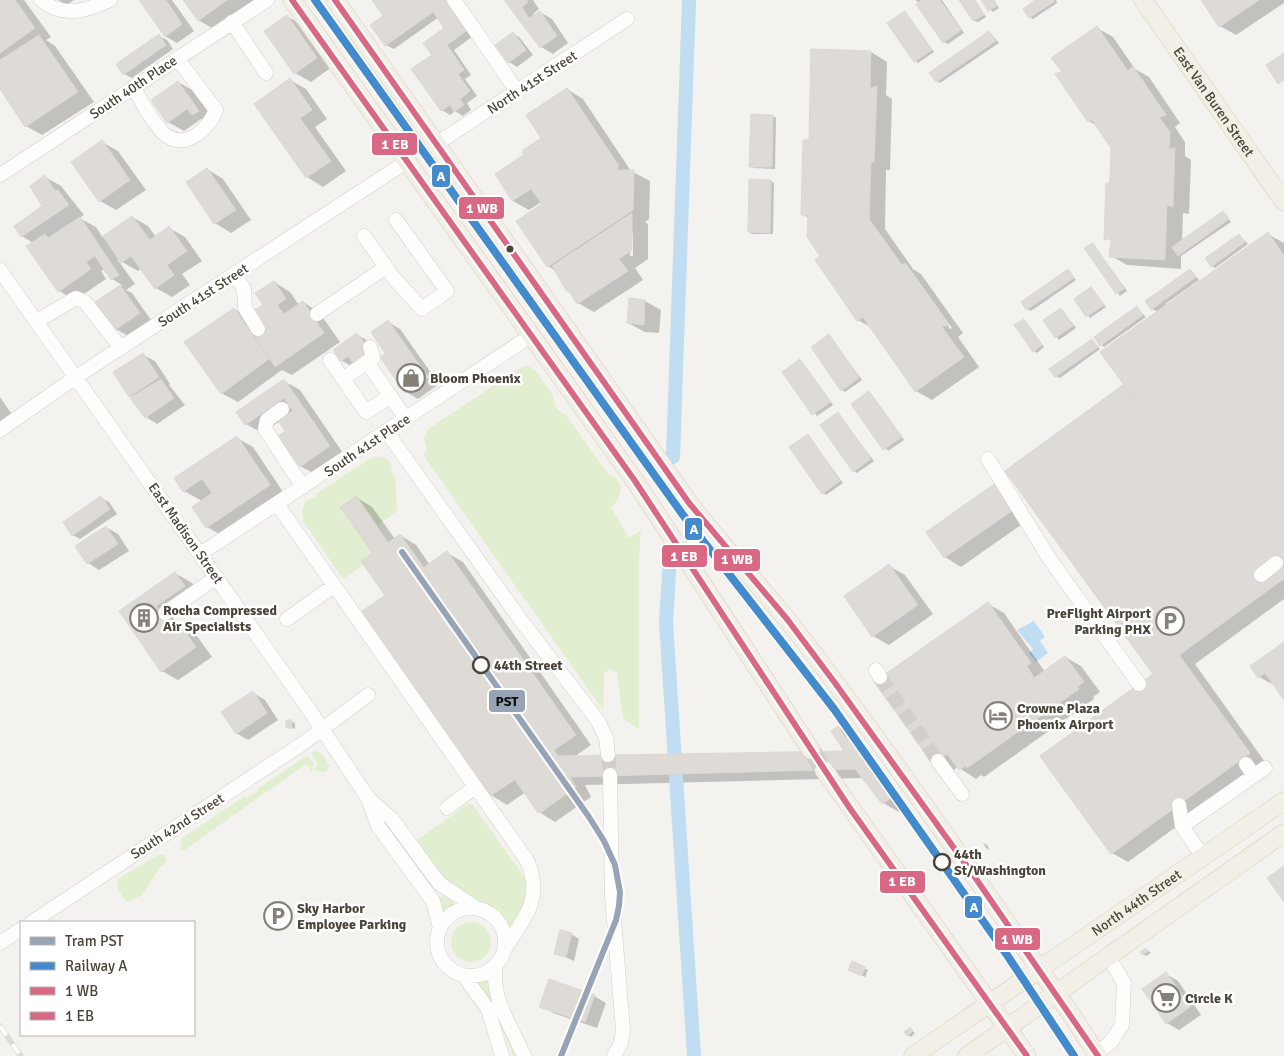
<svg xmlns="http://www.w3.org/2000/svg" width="1284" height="1056" viewBox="0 0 1284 1056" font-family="Signika,sans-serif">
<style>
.green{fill:#e1eecf}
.water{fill:#c0ddf1}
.shadow{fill:#0003;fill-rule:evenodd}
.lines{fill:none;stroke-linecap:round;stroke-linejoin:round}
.canal{stroke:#c0ddf1;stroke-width:14}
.building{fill:#dedbd6;stroke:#dcd9d4}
.minor-tunnel{stroke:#d2cfca;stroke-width:14;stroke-dasharray:14 7;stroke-linecap:butt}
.major-tunnel{stroke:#d2cfca;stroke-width:18;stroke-dasharray:18 9;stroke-linecap:butt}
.minor-casing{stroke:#d2d0cb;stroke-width:15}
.major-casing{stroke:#d6cebb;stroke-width:19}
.minor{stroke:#fdfdfc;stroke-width:14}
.major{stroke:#f2efe6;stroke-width:18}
.rail-casing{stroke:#dbdbda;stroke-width:5.5}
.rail{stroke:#fff;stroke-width:4;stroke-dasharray:11;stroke-linecap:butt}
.bus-1-casing{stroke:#fff;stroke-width:10}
.bus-2-casing{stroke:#fff;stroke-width:10}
.bus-1{stroke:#d96885;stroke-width:6}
.bus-2{stroke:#d96885;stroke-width:6}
.rail-1-casing{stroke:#fff;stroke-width:11}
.rail-1{stroke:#448bcd;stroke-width:8}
.tram-1-casing{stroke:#fff;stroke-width:10}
.tram-1{stroke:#97a4b5;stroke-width:6}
.bus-dot{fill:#4b4439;stroke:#fff;stroke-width:2}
.stop-dot{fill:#fff;stroke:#4b4439;stroke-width:2.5}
.labels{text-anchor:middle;stroke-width:5;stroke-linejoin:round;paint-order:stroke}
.street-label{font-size:14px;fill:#4b4439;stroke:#fff}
.poi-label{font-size:14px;font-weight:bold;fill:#4b4439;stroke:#fff;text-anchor:start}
.stop-label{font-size:14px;font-weight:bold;fill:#4b4439;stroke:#fff;text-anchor:start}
.line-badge{stroke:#fff;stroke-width:2}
.badge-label{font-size:14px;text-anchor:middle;font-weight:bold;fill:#fff}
.pale-badge-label{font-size:14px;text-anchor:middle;font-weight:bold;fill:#111}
</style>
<rect width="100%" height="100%" fill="#f4f2ee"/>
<path class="green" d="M528,366L535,370L553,395L554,405L558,410L566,415L608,474L617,480L621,487L618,500L611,507L629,538L641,530L639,557V730L623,718L617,673L610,669L604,674L603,710L423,455L427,450L424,438L428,429L522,367Z
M382,456L392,464L391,471L395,477L397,511L378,525L356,495L339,506L372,553L361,561L363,565L343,579L303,521L302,509L306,501L317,496L316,494L371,458Z
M316,751L321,753L330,766L325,772L315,771L317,763L311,753Z
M308,755L314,764L312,771L306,764L183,851L180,849L182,838L245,796L247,798L258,791L257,789Z
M468,804L473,805L527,881L523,907L508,930L498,912L459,893L438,876L413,843Z
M158,855H164L167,862L161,866L142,895L127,902C121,895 116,889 118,879Z
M444,895L455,904L443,912L438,900Z
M451 942a20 20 0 1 1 40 0a20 20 0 1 1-40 0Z
M488,978L516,1056H513L499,1020L476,982Z"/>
<path class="water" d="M1034,621L1045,637L1040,641L1048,653L1036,662L1029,653L1033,649L1017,630Z"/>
<path class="shadow" d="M0,0H24L51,37L46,40L55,46L94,102L42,135L26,126L0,87Z
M58,0H74L67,5Z
M140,0H172L194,31L177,43L165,36Z
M185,0H253L254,1L214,29L198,20Z
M374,0H452L476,34L454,50L471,75L465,79L477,96L467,103L471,110L463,116L455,111L450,115L442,110L434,55L446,28L439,17L394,49L386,45L385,16Z
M506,0H533L539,9L533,14L534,16L540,12L552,19L568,43L553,54L541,47Z
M915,0H942L964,33L948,44L944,42L920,3Z
M960,0H975L986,17L978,22L974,21Z
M982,0H994L999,8L993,12Z
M1038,0H1056L1057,3L1033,19L1030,17Z
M1203,0H1284V3L1236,35L1220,26Z
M905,12L934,52L918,63L915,61Z
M287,16L303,26L332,67L311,82L295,73Z
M1097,28L1113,37L1135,69L1149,77L1180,123L1175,127L1185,142V156L1191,160L1189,214L1183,213L1182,242L1223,212L1231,222L1181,256V269L1127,265L1111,256L1112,241L1105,237L1112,148L1097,126L1089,121L1064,73Z
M513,33L520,38L533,55L517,67L509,62L497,45Z
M990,33L999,43L940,83L937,81Z
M159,36L167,40L173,49L132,78L124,74Z
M871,52L887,62L886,95L892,99L890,170H886L885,229L913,269L921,274L963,333L958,337L979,367L932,400L916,391L872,328L858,320L816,260L822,256L809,218L802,214L810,141ZM907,265L952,328L950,329L906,266Z
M290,80L306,89L327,119L315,127L346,171L323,187L307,177L255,104Z
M178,82L194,91L214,120L209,124L201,119L184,131L168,122Z
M567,89L583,99L631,171L650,181L649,219L645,222L648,224V259L635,268L643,280L594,312L578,303L557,272L548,266L541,202L529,210L513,201L496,175L525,156L542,139ZM631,233H633V256H630Z
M773,116L776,118L775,169L754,168L751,166Z
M102,142L118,151L146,190L116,210L100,201Z
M207,169L223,179L251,220L231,233L215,223L188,183Z
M45,177L61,186L84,215L79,218L96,227L103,238L132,217L148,226L156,237L169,228L185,237L202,261L182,274L190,285L172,297L156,288L142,268L138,271L117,259L135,284L126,290L132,293L151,320L128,336L116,329L97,302L122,285L112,279L105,269L101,271L106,279L75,300L59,291L33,243L22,236L43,207Z
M771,181L774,183L773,234H752L749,232Z
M1268,234L1284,243V599L1195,664L1265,762L1128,862L1112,853L1155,674L1007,472L1125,385L1158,312L1152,309L1190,270L1199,280L1165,304L1167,306Z
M1239,235L1248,244L1215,268L1212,266Z
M1093,244L1127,291L1120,296L1086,249Z
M1068,271L1076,280L1031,311L1027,309L1022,302Z
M274,282L290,292L299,305L303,302L319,312L340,342L292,375L282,370L238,402L221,393L234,309L250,318L261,334L267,329L264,305Z
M1091,289L1106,307L1090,318L1076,300Z
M630,300L645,301L661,310L659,333L645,332L628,323Z
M1137,308L1146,317L1104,347L1101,345Z
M1061,309L1076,328L1059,340L1044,321Z
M1024,320L1044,347L1037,353L1034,351Z
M388,322L400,329L439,384L418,399L406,392L387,353Z
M357,335L365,339L373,350L349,365L341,360Z
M829,336L862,380L845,392L842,390Z
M1092,340L1100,349L1060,378L1056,376L1051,369Z
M143,355L155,361L170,384L169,385L185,405L157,424L146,417L115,373Z
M800,360L833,405L817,416L784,372Z
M284,381L300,390L345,456L317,475L300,466L287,431L280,421L262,433L246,424Z
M869,392L904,440L888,451L853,404Z
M0,397L13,416L0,425Z
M838,414L874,461L857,473L854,471Z
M808,436L843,483L826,495L823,493Z
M237,438L253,447L285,495L223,536L207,527L202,501L184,491Z
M1013,493L1031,518L961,567L945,557L928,532Z
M356,497L372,507L395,539L400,535L416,545L430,565L447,553L463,562L591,745L574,757L846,752L838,727L854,737L865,747L906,807L899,812L883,803L863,778L585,785L591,797L555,822L539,812L526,792L507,805L491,795L363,612L387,595Z
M101,498L109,502L117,514L80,539L73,535Z
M106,527L118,534L129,551L99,570L88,563Z
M889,566L905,575L933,614L889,645L873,636Z
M175,573L192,583L201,596L172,616L180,628L197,636L212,657L178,680L162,671L121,611Z
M988,604L1004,613L1045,672L1065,657L1081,666L1100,692L1093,697L1094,699L984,777L981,775L976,779L958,767L950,772L934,763L876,682Z
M1284,644V698L1276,686L1259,677Z
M253,693L265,700L278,720L248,740L236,733Z
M291,721L295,723V729L287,727Z
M983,843L987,845L990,850L986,848Z
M571,934L579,939L574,961L556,953Z
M1146,949L1151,953L1146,956L1142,954Z
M853,963L868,970L865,977L853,971Z
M1166,974L1178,981L1201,1015L1179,1030L1167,1023Z
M594,996L606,1003L597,1028L553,1013L541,1006Z
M910,1029L915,1033L911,1037L907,1035Z"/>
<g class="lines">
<path class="canal" d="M673,457L689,0
M670,557L666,622L694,1056"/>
</g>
<path class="building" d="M0,0H15L35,28L0,53Z
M139,0H166L182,24L165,37Z
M183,0H227L198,21Z
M372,0H448L469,29L447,45L464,70L458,74L470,91L460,99L464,105L454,112L450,105L441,111L411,69L432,55L423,43L444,28L433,12L385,46L370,25L383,16Z
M504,0H527L528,2L522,7L529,18L540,11L557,36L540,48Z
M922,0H940L961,30L943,43L916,4Z
M959,0H974L984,15L973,21Z
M981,0H993L997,6L988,11Z
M1035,0H1054L1055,1L1029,18L1023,9Z
M1201,0H1259L1219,27Z
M905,11L932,50L914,62L887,23Z
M287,15L317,58L294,74L264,31Z
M1097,26L1128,71L1133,66L1166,115L1159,117L1170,132L1169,149L1175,148L1173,207L1167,205L1165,260L1109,257L1111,238L1104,240L1106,183H1110L1111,148L1092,120L1088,122L1055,74L1062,72L1051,58Z
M989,31L996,41L936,82L929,73Z
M513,32L526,50L508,63L495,45Z
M159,34L166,45L123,75L116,64Z
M39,35L78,92L25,127L0,89V60Z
M811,49L871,51L870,88L877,86L874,162H871L869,219L902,265L905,263L949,325L942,327L964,357L915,392L863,317L857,321L815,260L820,256L807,237L808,215H801L803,140H809Z
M1284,53V80L1278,84L1266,65Z
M290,78L312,110L300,118L331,161L306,178L254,104Z
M178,81L199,111L192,115L187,109L167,123L151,100Z
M567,88L619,166L616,170H634L633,210L547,267L516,221L542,204L531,189L512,201L495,174L523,155V150L541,138L526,115Z
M751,114L773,115L772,167H749Z
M102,140L130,180L99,202L71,162Z
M207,168L236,210L214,224L186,182Z
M45,175L55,191L58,190L69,205L21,237L14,226L42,206L30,186Z
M749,179L771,180L770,233L748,232Z
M1223,211L1229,219L1178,256L1172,247Z
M632,213V250L619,259L628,271L577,304L569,291L567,292L552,266Z
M132,216L150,240L169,226L187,251L167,265L174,275L155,289L131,256L121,263L103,236Z
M80,217L119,275L111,280L95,256L86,262L91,269L58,292L26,246L45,234L48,238Z
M1268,232L1284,256V579L1271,588L1100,352Z
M1239,234L1245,242L1211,267L1205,258Z
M1093,243L1124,289L1116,294L1084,248Z
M1068,269L1074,278L1026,310L1021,302Z
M1190,269L1196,277L1151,310L1145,301Z
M274,281L286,299L277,305L284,314L303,301L324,333L275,367L255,337L266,329L254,310L263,305L255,293Z
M120,285L140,313L115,330L95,302Z
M1091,287L1104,305L1086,317L1074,299Z
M629,298L645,300L644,325L627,323Z
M1137,306L1143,315L1100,346L1094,337Z
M234,308L269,359L221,394L184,342Z
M1061,308L1073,326L1055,338L1043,320Z
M1024,319L1042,345L1033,352L1014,325Z
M388,320L428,377L405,393L380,357L385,353L371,332Z
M357,333L366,345L361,348L366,356L354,364L348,356L341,361L333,350Z
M829,334L859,378L841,391L811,347Z
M1092,339L1098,347L1055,377L1049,369Z
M143,353L159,377L129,397L113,372Z
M800,359L831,402L812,415L782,372Z
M161,379L174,398L145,418L130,398Z
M284,379L330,446L300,467L278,436L285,431L278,421L293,411L284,398L245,425L236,412Z
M1123,385L1271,588L1179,655L1250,753L1111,854L1040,756L1153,674L1005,471Z
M1123,385L1271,588L1153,674L1005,471Z
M869,391L902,437L883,450L851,404Z
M838,412L871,459L853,472L820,425Z
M1284,412V422L1220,468L1215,460Z
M808,434L840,481L822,494L789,447Z
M237,436L270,485L206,528L192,507L212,493L202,479L183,492L174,478Z
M1284,441V465L1254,486L1242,470Z
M1284,481V505L1259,523L1248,507Z
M997,482L1016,508L944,558L926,532Z
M101,496L110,509L72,536L63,522Z
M356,496L388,543L400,534L423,568L447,551L576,735L554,750L558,756L844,751L831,731L838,726L846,738L848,736L891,798L882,804L855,769L569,777L576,787L540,813L516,779L490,796L361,612L385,595L362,561L373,553L340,507Z
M356,496L388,543L400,534L434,582L445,574L478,622L417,666L381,616L393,607L361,561L373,554L340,507Z
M106,526L118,544L87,564L75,546Z
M889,564L918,605L872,637L844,596Z
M175,572L185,586L156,606L173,631L181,625L196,647L161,672L119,611Z
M988,602L1031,663L918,743L874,682Z
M1284,642V700L1265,673L1258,678L1250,666Z
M497,648L551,725L541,732L576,787L538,813L502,761L490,768L437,692Z
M1179,655L1250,753L1111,854L1040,756Z
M1065,656L1084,682L1077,687L1079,689L967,768L966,766L959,770L947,754L933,764L918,743L1027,666L1034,678Z
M253,691L267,713L236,734L221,712Z
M286,720H292V728H286Z
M1284,866V902L1267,878Z
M560,930L572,933L566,957L554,954Z
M1146,948L1148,951L1142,955L1140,952Z
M852,961L865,967L862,976L848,970Z
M1166,972L1190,1007L1166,1024L1142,989Z
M549,979L595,995L585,1022L539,1007Z
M910,1027L913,1031L907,1036L904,1032Z"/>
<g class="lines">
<path class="minor-tunnel" d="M880,677L938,761
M608,755L610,775"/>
<path class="major-tunnel" d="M811,750L824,770"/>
<defs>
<path id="minor" d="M41,0C62,18 87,11 110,0
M454,0L517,91
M232,22L266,73
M133,87C141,100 155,128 167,136C188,150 209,127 216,110L177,58
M436,144L627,19
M0,175L267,0
M364,236L393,277L422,309L447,291L396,220
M0,270L308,708L368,798L392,819L439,883L476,908
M235,275L244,289L245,308L258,329
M317,314L386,267
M37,321L76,298L85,302L121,348
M330,360L343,379
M367,362L373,358L370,347
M391,396L366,412L343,379L367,362L406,419
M282,409L267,420L265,429L303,487
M0,430L76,377L406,162
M386,431L520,619L598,721L606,738L608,755
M988,459L1049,558L1139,684
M277,504L528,862C543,902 524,917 504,950
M200,554L532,335
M1261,575L1276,563
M165,613L217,577
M287,619L334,586
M876,670L880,677
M938,761L962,794
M1246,764L1254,776
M610,775L612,896L623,1030L621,1043L614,1056
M369,801L378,826L433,901L440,928
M1179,805L1182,826
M447,808L475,787
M1203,857L1182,826L1265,768
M437 942a34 34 0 1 1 68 0a34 34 0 1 1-68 0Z
M32,922L302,744L368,695
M0,943L21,929
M496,965C490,998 512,1027 524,1056
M464,976L488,1009L502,1056
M1097,1053L1111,1042L1122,1025L1124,983L1108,956"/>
<g id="major">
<path d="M292,0L635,481L811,750"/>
<path d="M335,0L689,503C724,549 765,590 800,636C895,760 983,889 1073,1017L1098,1056"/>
<path id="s1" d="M1143,0L1284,202"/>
<path d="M824,770L1027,1056"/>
<path id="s2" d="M913,1056L1284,801"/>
<path d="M967,1056L1284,833"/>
</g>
</defs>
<use href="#minor" class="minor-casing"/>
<use href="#major" class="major-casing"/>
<use href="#minor" class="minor"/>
<use href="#major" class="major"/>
<defs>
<path id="rail" d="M0,1026L21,1056"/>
</defs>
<use href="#rail" class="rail-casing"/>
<use href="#rail" class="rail"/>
<defs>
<path id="bus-1" d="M335,0L689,503L787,619L835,683L972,873L1098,1056"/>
<path id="bus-2" d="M292,0L635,481L849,807L1027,1056"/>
</defs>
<use href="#bus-1" class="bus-1-casing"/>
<use href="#bus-2" class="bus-2-casing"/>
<use href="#bus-1" class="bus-1"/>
<use href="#bus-2" class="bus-2"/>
<defs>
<path id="rail-1" d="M315,0L683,515L834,709L1007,955L1074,1056"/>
</defs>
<use href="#rail-1" class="rail-1-casing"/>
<use href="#rail-1" class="rail-1"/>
<defs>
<path id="tram-1" d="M402,552L589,817L604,841L615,865L620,892L619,906L616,920L561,1056"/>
</defs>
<use href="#tram-1" class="tram-1-casing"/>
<use href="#tram-1" class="tram-1"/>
</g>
<defs>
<symbol id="shop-ring" viewBox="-11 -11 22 22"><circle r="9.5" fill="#fff" stroke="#868178" stroke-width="1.5"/><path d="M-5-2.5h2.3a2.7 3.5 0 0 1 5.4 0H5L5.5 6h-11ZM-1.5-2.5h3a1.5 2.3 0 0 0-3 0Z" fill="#868178"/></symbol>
<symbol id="building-ring" viewBox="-11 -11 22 22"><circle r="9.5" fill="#fff" stroke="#868178" stroke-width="1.5"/><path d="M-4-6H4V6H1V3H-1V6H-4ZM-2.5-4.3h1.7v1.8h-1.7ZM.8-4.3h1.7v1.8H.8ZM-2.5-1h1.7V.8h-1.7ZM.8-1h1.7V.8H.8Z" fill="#868178"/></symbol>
<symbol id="parking-ring" viewBox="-11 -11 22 22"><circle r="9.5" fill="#fff" stroke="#868178" stroke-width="1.5"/><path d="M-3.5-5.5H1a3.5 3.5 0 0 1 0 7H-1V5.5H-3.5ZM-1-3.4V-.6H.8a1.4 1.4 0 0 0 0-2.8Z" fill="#868178"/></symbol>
<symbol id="hotel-ring" viewBox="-11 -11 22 22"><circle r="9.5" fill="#fff" stroke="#868178" stroke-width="1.5"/><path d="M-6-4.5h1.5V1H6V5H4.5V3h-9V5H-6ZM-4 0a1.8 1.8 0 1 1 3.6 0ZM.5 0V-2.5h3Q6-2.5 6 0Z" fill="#868178"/></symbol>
<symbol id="supermarket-ring" viewBox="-11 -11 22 22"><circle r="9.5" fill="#fff" stroke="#868178" stroke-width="1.5"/><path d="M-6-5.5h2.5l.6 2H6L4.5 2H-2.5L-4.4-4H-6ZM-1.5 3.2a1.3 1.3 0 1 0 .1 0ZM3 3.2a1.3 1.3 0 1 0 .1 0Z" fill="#868178"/></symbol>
</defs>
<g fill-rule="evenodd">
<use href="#shop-ring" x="395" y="362" width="32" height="32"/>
<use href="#building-ring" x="128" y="602" width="32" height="32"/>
<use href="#parking-ring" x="1154" y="605" width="32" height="32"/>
<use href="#hotel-ring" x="982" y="700" width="32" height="32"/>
<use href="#parking-ring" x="262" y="900" width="32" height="32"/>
<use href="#supermarket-ring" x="1150" y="982" width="32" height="32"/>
</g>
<circle class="bus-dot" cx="510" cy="249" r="4.5"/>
<g class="stop-dot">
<circle cx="481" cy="665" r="8"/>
<circle cx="942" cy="862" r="8"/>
</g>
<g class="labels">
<g class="street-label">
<text transform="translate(532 82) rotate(-33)" y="5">North 41st Street</text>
<text transform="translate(133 87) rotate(-34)" y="5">South 40th Place</text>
<text dy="5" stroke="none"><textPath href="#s1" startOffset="124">East Van Buren Street</textPath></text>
<text transform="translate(203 295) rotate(-33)" y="5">South 41st Street</text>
<text transform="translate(367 445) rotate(-34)" y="5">South 41st Place</text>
<text transform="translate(186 533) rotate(55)" y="5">East Madison Street</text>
<text transform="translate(177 826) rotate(-33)" y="5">South 42nd Street</text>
<text dy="5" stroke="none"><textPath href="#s2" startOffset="271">North 44th Street</textPath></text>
</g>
<g class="poi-label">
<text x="430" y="383">Bloom Phoenix</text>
<text x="163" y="615">Rocha Compressed<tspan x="163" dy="16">Air Specialists</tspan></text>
<text x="1151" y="618" text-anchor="end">PreFlight Airport<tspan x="1151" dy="16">Parking PHX</tspan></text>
<text x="1017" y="713">Crowne Plaza<tspan x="1017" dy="16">Phoenix Airport</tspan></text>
<text x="297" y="913">Sky Harbor<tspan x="297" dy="16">Employee Parking</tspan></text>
<text x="1185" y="1003">Circle K</text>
</g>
<g class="stop-label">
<text x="494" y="670">44th Street</text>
<text x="954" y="859">44th<tspan x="954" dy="16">St/Washington</tspan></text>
</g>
</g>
<g class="line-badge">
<rect x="371" y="132" width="47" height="24" rx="5" fill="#d96885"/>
<rect x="431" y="164" width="20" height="24" rx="5" fill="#448bcd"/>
<rect x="458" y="196" width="47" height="24" rx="5" fill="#d96885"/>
<rect x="684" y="517" width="19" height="24" rx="5" fill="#448bcd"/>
<rect x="661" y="544" width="47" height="24" rx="5" fill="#d96885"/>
<rect x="713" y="548" width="48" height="24" rx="5" fill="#d96885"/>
<rect x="488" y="689" width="38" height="24" rx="5" fill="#97a4b5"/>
<rect x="879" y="870" width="47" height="24" rx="5" fill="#d96885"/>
<rect x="964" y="895" width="19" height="24" rx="5" fill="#448bcd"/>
<rect x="994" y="927" width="47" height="24" rx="5" fill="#d96885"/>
</g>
<g class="badge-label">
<text x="395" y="149">1 EB</text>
<text x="441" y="181">A</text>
<text x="482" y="213">1 WB</text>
<text x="694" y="534">A</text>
<text x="684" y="561">1 EB</text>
<text x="737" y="564">1 WB</text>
<text x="902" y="886">1 EB</text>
<text x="974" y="912">A</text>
<text x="1017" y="944">1 WB</text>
</g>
<g class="pale-badge-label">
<text x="507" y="706">PST</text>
</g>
<rect x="20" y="921" width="175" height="115" fill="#ffffff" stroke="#b7b4b0"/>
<rect x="30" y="937" width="25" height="8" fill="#97a4b5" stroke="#b7b4b0"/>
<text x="65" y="946" font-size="15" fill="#4b4439">Tram PST</text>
<rect x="30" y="962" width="25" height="8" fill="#448bcd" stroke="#b7b4b0"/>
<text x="65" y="971" font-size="15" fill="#4b4439">Railway A</text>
<rect x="30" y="987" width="25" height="8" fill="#d96885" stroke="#b7b4b0"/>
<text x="65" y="996" font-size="15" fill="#4b4439">1 WB</text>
<rect x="30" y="1012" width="25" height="8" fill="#d96885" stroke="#b7b4b0"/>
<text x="65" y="1021" font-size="15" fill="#4b4439">1 EB</text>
</svg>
